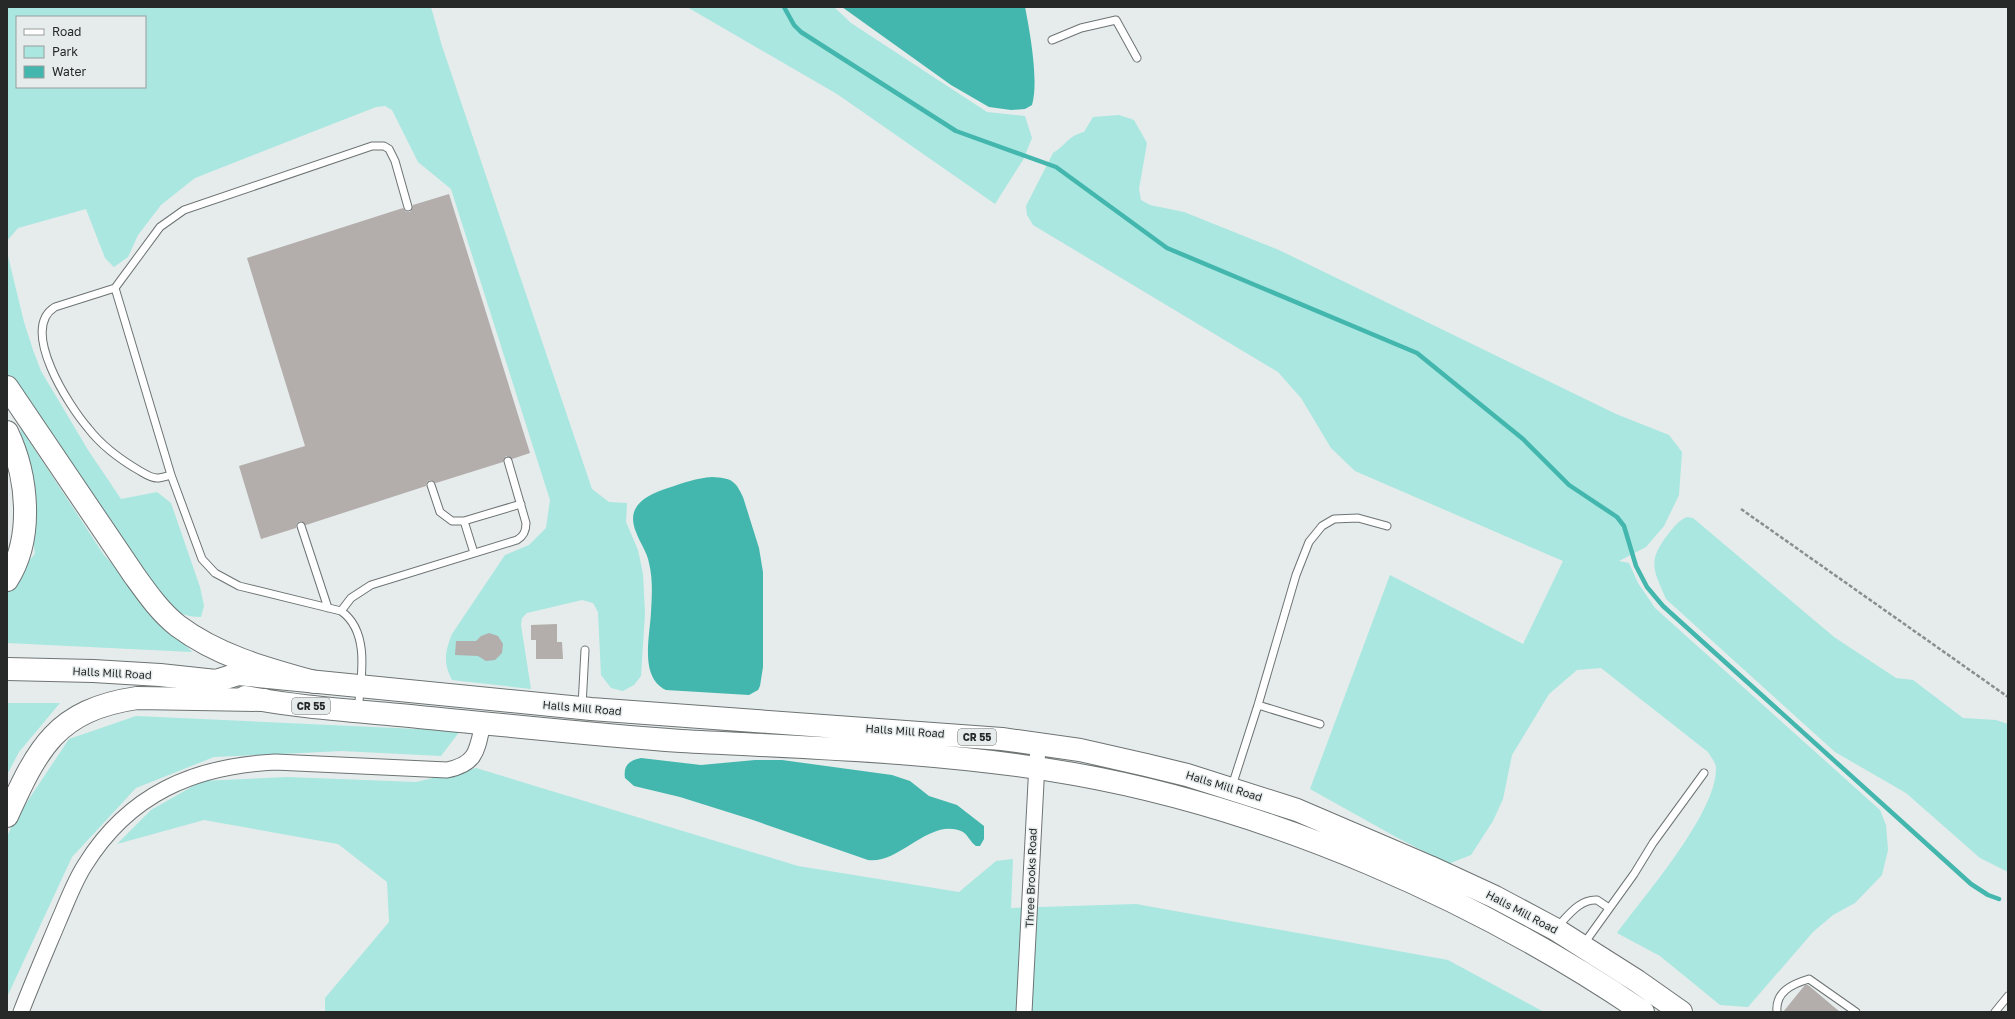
<svg xmlns="http://www.w3.org/2000/svg" width="2015" height="1019" viewBox="0 0 2015 1019" font-family="'Golos Text',sans-serif">
<style>
.green{fill:#a9e7e0;fill-rule:evenodd}
.water{fill:#43b7ad}
.lines{fill:none;stroke-linecap:round;stroke-linejoin:round}
.stream{stroke:#43b7ad;stroke-width:4.5}
.building{fill:#b3adac}
.service-casing{stroke:#6e7373;stroke-width:9}
.minor-casing{stroke:#6e7373;stroke-width:17}
.primary-casing{stroke:#6e7373;stroke-width:24}
.motorway-casing{stroke:#6e7373;stroke-width:24}
.path{stroke:#8a8f8e;stroke-width:2.5;stroke-dasharray:4 2;stroke-linecap:butt}
.service{stroke:#fff;stroke-width:7}
.minor{stroke:#fff;stroke-width:15}
.primary{stroke:#fff;stroke-width:22}
.motorway{stroke:#fff;stroke-width:22}
.labels{text-anchor:middle;stroke-width:3;stroke-linejoin:round;paint-order:stroke}
.shield{fill:#e5eceb;stroke:#5f6462;stroke-width:1}
.shield-label{font-size:10px;font-weight:bold;fill:#262928}
.street-label{font-size:11px;fill:#262928;stroke:#e5eceb}
</style>
<rect width="100%" height="100%" fill="#e5eceb"/>
<path class="green" d="M7,7H431L442,46L592,489L609,502L627,503L626,522L638,550L643,574L645,613L641,676L634,685L623,691L611,688L601,675L598,612L593,603L582,600L527,613L522,618L521,625L531,689L452,680C443,663 445,651 452,634L505,555L529,545L546,528L550,500L451,189L418,162L392,110L385,106L376,107L195,178L161,205L138,235L128,257L114,267L105,258L86,209L18,228L7,241ZM17,17H145V87H17Z
M687,7H834L851,23L987,112L1025,116L1032,138L1023,160L995,204L837,94Z
M1119,115L1134,120L1147,143L1139,189L1141,200L1150,205L1184,212L1279,250L1616,414L1669,435L1682,452L1679,495L1664,526L1646,547L1619,561L1629,563L1638,583L1655,608L1880,810L1886,825L1888,850L1882,875L1855,903L1833,915L1813,932L1748,1007L1720,1005L1660,956L1617,933C1644,896 1717,813 1716,768C1716,763 1711,757 1708,752L1601,668L1577,670L1549,694L1512,755L1503,799L1493,821L1471,855L1448,864L1396,837L1310,789L1390,575L1523,644L1563,561L1355,471L1331,448L1301,398L1278,372L1033,225L1027,215L1026,206L1053,153C1066,145 1068,136 1084,132L1093,117Z
M7,252L24,322L33,350L41,371L88,450L121,499L157,492L171,503L200,587L204,606L201,617C176,617 169,605 154,588L7,375Z
M20,427L104,555L192,652L7,643V584L35,554Z
M1687,517L1693,518L1699,523L1834,637L1896,678L1913,680L1963,718L1996,720L2008,724V872L1980,858L1906,793L1835,752L1666,599C1653,569 1647,561 1669,533C1674,527 1679,520 1687,517Z
M7,703H60L19,752L7,775Z
M136,716L460,731L441,756L342,751L214,757L136,788L72,857L7,997V837L13,823L69,739Z
M476,768L798,866L959,892L996,861L1013,859L1011,908L1136,904L1448,960L1544,1012H325V998L389,922L387,882L338,844L204,820L117,844L151,810L202,781L288,777L416,782Z"/>
<path class="water" d="M842,7H1025C1030,32 1039,82 1032,105L1025,109L1011,110L989,107L951,85Z
M712,477C731,478 735,480 743,497L759,548L763,572V667L760,686L758,690L749,695L666,690C639,677 650,636 651,612C652,596 653,579 649,563C647,552 640,543 636,532C625,505 647,495 668,488C683,483 697,478 712,477Z
M641,758L701,765L755,760H782L892,775L910,781L929,796L957,805L984,826V839L980,846H976C970,842 968,834 961,831C929,818 900,864 868,860L750,819L680,797L634,786L625,778C623,766 629,760 641,758Z"/>
<g class="lines">
<path class="stream" d="M784,7L794,25L801,32L956,131L1056,167L1167,248L1417,353L1523,439L1569,485L1617,517L1624,526L1636,566L1647,587L1663,606L1971,884L1988,895L1999,899"/>
</g>
<path class="building" d="M449,194L530,453L512,459L506,456L503,462L436,483L430,480L427,482L426,486L306,525L300,521L297,523L296,528L261,539L239,466L305,446L247,258L403,208L406,212H410L413,205Z
M557,624V642H562L563,659H536V640H531V625Z
M489,633L498,636L503,644L502,653L495,660L486,661L478,656L455,655L456,641H476L481,636Z
M1805,985H1808L1840,1012H1783Z"/>
<g class="lines">
<defs>
<path id="service" d="M1052,40L1081,28L1116,20L1137,58
M115,288L171,475L202,559L215,573L239,586L341,611C371,632 361,679 358,710
M171,475C167,476 161,478 157,478C151,478 145,474 140,471C121,460 101,445 88,428C69,406 19,329 55,307L115,288L160,227L184,210L372,146H384L389,149L395,161L408,207
M431,485L440,512L452,521H464L521,504
M464,521L474,553
M301,526L328,608
M341,611L351,598L371,585L517,540C524,536 526,531 526,523L508,461
M1258,705L1296,575L1309,542L1322,526L1334,519L1358,518L1387,526
M582,706L585,650
M1232,786L1258,705L1320,724
M1557,927C1568,916 1579,899 1597,900L1609,908
M1583,945L1634,874L1653,843L1704,773
M1777,1012C1775,992 1792,984 1809,979L1856,1012
M1995,1012L2008,996"/>
<path id="minor" d="M21,1012C33,981 46,951 59,920C67,902 74,882 85,865C129,794 194,766 275,762L447,770C477,764 477,750 483,723
M1024,1012L1038,744"/>
<path id="primary" d="M7,669L93,671L160,675L216,681L238,674L591,709L1002,739L1080,750L1146,765L1187,775L1297,810L1430,867L1495,897L1555,929L1637,981L1681,1012
M245,697C302,708 361,711 419,717C506,725 594,735 681,741C812,748 945,751 1074,774C1271,809 1477,899 1643,1012"/>
<path id="motorway" d="M7,387L134,575C147,593 160,612 178,626C218,656 267,669 314,682
M7,432C28,476 34,538 7,580
M7,816C38,748 56,710 137,698L264,700"/>
</defs>
<use href="#service" class="service-casing"/>
<use href="#minor" class="minor-casing"/>
<use href="#primary" class="primary-casing"/>
<use href="#motorway" class="motorway-casing"/>
<path class="path" d="M1741,509L2008,697"/>
<use href="#service" class="service"/>
<use href="#minor" class="minor"/>
<use href="#primary" class="primary"/>
<use href="#motorway" class="motorway"/>
</g>
<g class="labels">
<g class="shield">
<rect x="292" y="698" width="38" height="16" rx="3"/>
<rect x="958" y="729" width="38" height="16" rx="3"/>
</g>
<g class="shield-label">
<text x="311" y="710">CR 55</text>
<text x="977" y="741">CR 55</text>
</g>
<g class="street-label">
<text transform="translate(112 673) rotate(3)" y="4">Halls Mill Road</text>
<text transform="translate(582 708) rotate(5)" y="4">Halls Mill Road</text>
<text transform="translate(905 731) rotate(4)" y="4">Halls Mill Road</text>
<text transform="translate(1224 786) rotate(17)" y="4">Halls Mill Road</text>
<text transform="translate(1031 878) rotate(-88)" y="4">Three Brooks Road</text>
<text transform="translate(1522 912) rotate(28)" y="4">Halls Mill Road</text>
</g>
</g>
<rect width="2015" height="1019" fill="none" stroke="#262928" stroke-width="16"/>
<rect x="16" y="16" width="130" height="72" fill="#e5eceb" stroke="#999e9d"/>
<rect x="24" y="29" width="20" height="6" fill="#ffffff" stroke="#999e9d"/>
<text x="52" y="36" font-size="12" fill="#262928">Road</text>
<rect x="24" y="46" width="20" height="12" fill="#a9e7e0" stroke="#999e9d"/>
<text x="52" y="56" font-size="12" fill="#262928">Park</text>
<rect x="24" y="66" width="20" height="12" fill="#43b7ad" stroke="#999e9d"/>
<text x="52" y="76" font-size="12" fill="#262928">Water</text>
</svg>
